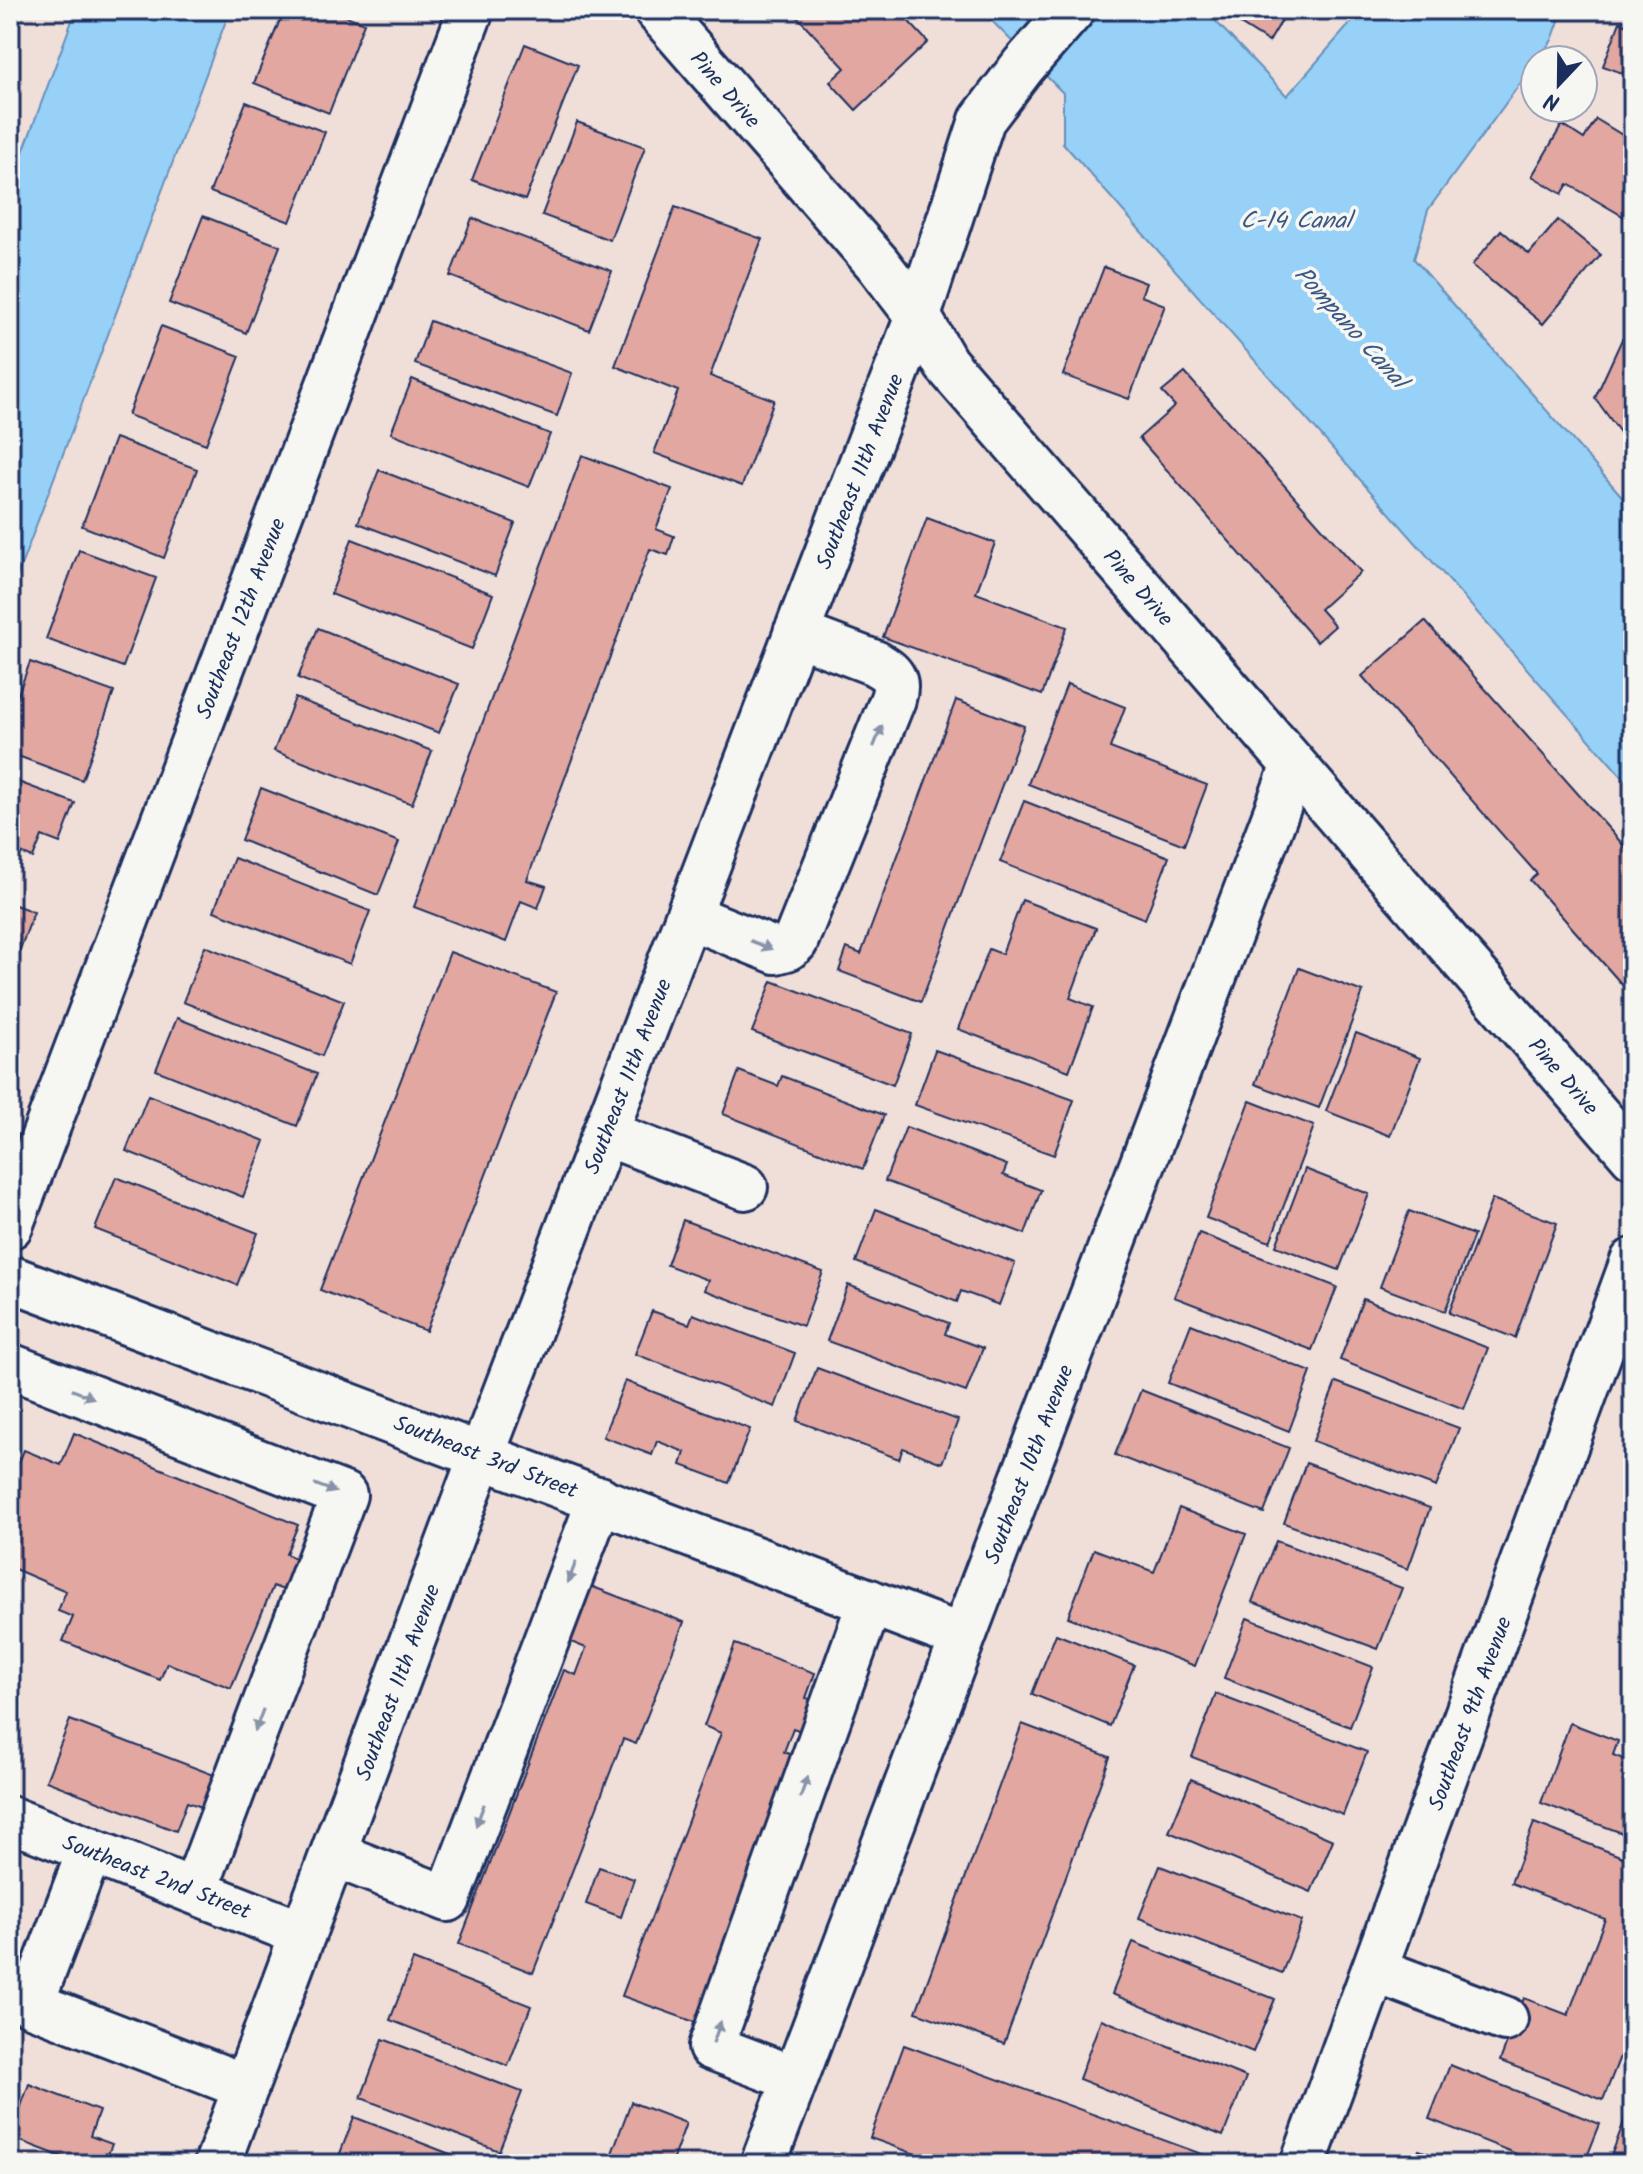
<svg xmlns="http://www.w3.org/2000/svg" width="1643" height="2174" viewBox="0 0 1643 2174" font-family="Kalam,sans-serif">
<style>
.water{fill:#97d1f7;stroke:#6590ba;stroke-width:2}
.building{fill:#e1a7a0;stroke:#1b2f5e;stroke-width:2}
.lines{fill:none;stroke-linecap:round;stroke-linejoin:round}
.minor-casing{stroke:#1b2f5e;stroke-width:50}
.minor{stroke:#f6f6f2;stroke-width:44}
.oneway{fill:#8892a8}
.labels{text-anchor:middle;stroke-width:7;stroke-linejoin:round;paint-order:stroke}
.street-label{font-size:22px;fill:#1b2f5e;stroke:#f6f6f2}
.water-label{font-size:24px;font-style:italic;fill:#3a5884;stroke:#f6f6f2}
</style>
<rect width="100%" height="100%" fill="#f0ded9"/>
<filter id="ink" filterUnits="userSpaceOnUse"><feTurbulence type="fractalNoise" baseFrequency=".0125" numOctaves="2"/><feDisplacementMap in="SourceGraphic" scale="16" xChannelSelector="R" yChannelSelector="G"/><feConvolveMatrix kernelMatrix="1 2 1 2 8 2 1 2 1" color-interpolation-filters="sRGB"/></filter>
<g filter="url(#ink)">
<path class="water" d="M76,10H230L10,595V187Z
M978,10H1205L1287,96L1362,10H1563L1552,40L1537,60H1535V63L1428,210L1414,259L1633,509V789L1063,143V93L984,13Z"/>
<path class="building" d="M284,10H331L364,23L329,113L254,83Z
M791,10H898L928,42L856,110L830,82L845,68Z
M1218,10H1288L1269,42Z
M1620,22L1633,27V77L1603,66Z
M525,44L578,65L525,200L472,180Z
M246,102L325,132L290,222L210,192Z
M1596,119L1629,139L1633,132V222L1568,184L1562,194L1532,176L1562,125L1584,139Z
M577,122L645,147L610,240L542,215Z
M675,207L762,239L710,376L774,400L742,486L654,453L678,391L615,366Z
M203,216L280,246L246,333L169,303Z
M472,218L612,271L589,330L450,276Z
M1558,220L1601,255L1543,324L1472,265L1501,230L1529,254Z
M1104,267L1146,283L1141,296L1165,305L1129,399L1063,375Z
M430,321L572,373L557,416L415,364Z
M161,326L240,356L206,444L128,415Z
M1622,339L1633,344V442L1624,438L1595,398Z
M1185,373L1361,572L1320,609L1335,626L1317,642L1139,438L1175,406L1162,392Z
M412,379L550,434L529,487L391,433Z
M115,438L197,469L164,558L82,526Z
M582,455L672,489L656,529L674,536L668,555L650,549L527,880L546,886L538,908L521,901L506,942L414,907Z
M379,470L515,523L495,576L358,523Z
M927,518L995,543L976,593L1067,627L1042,695L883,637Z
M352,539L493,594L472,649L331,594Z
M79,550L156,578L123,667L46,639Z
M1425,621L1633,856V997L1530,880L1537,874L1362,676Z
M318,628L459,684L439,733L298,678Z
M30,662L114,692L82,780L10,753V716Z
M1067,684L1125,707L1110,748L1207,785L1184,845L1028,784Z
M295,698L432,751L412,804L274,751Z
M956,700L1024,726L921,1002L839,971L847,948L861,954Z
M10,779L75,803L60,843L42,836L33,858L21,853L11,879Z
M261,788L399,842L378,895L241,840Z
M1024,801L1169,857L1145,919L1000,862Z
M234,858L370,911L350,964L214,911Z
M1022,900L1096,928L1070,998L1093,1007L1069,1071L958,1029L989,949L1002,954Z
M10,903L34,912L19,952L10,948Z
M205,946L344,1001L322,1056L183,1002Z
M450,952L556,992L426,1331L320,1290Z
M1299,968L1363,992L1319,1108L1255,1084Z
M772,981L912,1034L893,1085L752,1032Z
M177,1018L317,1074L297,1126L156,1070Z
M1356,1033L1420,1058L1390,1136L1326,1111Z
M935,1050L1074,1100L1054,1155L915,1105Z
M739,1071L778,1086L782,1076L884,1115L863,1169L723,1114Z
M148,1095L265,1141L243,1197L126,1151Z
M1250,1101L1314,1126L1270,1242L1206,1218Z
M906,1127L1007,1165L1003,1175L1041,1190L1025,1234L885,1181Z
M1305,1169L1369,1194L1339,1270L1276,1246Z
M116,1177L258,1233L237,1285L95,1229Z
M1492,1199L1557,1223L1515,1338L1449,1313Z
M876,1209L1015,1263L999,1305L961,1291L957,1302L856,1262Z
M1409,1211L1474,1235L1445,1311L1380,1287Z
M683,1220L823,1272L803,1326L704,1290L708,1280L667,1265Z
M1199,1233L1337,1287L1312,1350L1174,1297Z
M848,1285L949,1323L945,1334L983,1348L966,1392L827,1341Z
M1363,1299L1488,1348L1464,1409L1340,1360Z
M652,1311L689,1324L693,1314L795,1353L775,1407L635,1354Z
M1191,1324L1311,1372L1289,1431L1168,1383Z
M817,1368L958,1420L942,1463L903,1448L899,1459L797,1421Z
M625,1381L750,1429L729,1483L681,1465L685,1452L657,1441L652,1455L603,1437Z
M1336,1382L1459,1428L1436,1487L1313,1441Z
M1141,1390L1289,1448L1264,1513L1115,1455Z
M74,1433L298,1525L286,1554L304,1562L291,1593L273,1586L231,1688L167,1663L160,1680L63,1641L73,1617L58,1611L66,1591L10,1567V1484L24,1450L61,1465Z
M1306,1463L1430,1508L1408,1569L1284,1523Z
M1179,1508L1246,1534L1195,1666L1068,1617L1094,1549L1154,1572Z
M1633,1528V1566L1621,1562Z
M1276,1541L1402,1588L1378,1649L1252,1602Z
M588,1585L684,1622L636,1744L623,1739L533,1973L459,1944L564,1670L576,1675L586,1648L566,1640Z
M1247,1618L1373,1667L1350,1727L1224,1678Z
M1056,1634L1134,1665L1110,1726L1032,1694Z
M735,1644L815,1673L806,1698L827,1705L815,1736L793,1728L784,1752L800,1758L700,2024L622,1996L721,1733L704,1726Z
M1216,1694L1367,1752L1343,1815L1192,1757Z
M70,1720L214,1775L202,1807L187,1802L176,1831L46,1781Z
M1570,1723L1618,1741L1613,1755L1633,1763V1837L1541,1803Z
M1022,1724L1110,1757L1004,2044L916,2012Z
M1191,1779L1333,1840L1311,1892L1169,1832Z
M1534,1823L1633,1861V2023L1603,2100L1500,2061L1524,1998L1568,2015L1605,1919L1511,1883Z
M1160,1866L1302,1921L1282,1973L1139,1918Z
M599,1867L634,1879L621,1917L586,1904Z
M1133,1942L1275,1999L1253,2052L1112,1994Z
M413,1960L531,2006L508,2066L390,2020Z
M1101,2019L1246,2077L1223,2136L1079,2079Z
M383,2039L522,2092L499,2151L361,2098Z
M904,2045L1210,2157L1208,2164H943L870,2138Z
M1450,2065L1600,2124L1584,2164H1542L1429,2119Z
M29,2084L99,2111L90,2136L112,2144L104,2164H81L10,2137Z
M1633,2098V2164H1608Z
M631,2102L686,2123L671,2164H608Z
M354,2117L476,2164H336Z
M1419,2150L1457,2164H1413Z"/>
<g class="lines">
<defs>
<path id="minor" d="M657,10L878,264L918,316L946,364L1633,1156
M689,916L776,951L787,948L795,942L893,699C899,679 892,673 875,663L796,633
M605,1133L745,1187
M10,1226L471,10
M10,1278L962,1637
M10,1366L344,1495L195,1890
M10,1819L303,1934
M90,1850L31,2004L246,2087
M333,1854L448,1899L600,1499
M1375,1970L1505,2019
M795,2079L711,2047L870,1602
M217,2164L482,1454L918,316L982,120L1023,66L1072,10
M763,2164L1294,765
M1303,2164L1633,1261"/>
</defs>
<use href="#minor" class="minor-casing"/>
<use href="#minor" class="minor"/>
</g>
<defs><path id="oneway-solid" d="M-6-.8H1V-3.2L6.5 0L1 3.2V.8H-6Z" transform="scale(2)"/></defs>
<g class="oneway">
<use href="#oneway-solid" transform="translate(878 736) rotate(-68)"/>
<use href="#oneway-solid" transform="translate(761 945) rotate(22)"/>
<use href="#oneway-solid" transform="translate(83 1394) rotate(21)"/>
<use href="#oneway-solid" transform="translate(325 1488) rotate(21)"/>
<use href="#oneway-solid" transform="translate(572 1572) rotate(111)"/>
<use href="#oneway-solid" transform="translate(259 1720) rotate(111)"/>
<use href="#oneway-solid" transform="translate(804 1787) rotate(-70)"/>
<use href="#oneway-solid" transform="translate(480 1815) rotate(111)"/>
<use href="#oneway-solid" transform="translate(717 2032) rotate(-70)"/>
</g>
</g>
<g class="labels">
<g class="street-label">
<text transform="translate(726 89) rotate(49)" y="8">Pine Drive</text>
<text transform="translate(859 471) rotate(-69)" y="8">Southeast 11th Avenue</text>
<text transform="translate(1139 587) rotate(49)" y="8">Pine Drive</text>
<text transform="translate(240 618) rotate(-69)" y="8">Southeast 12th Avenue</text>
<text transform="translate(627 1076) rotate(-69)" y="8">Southeast 11th Avenue</text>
<text transform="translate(1564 1076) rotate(49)" y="8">Pine Drive</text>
<text transform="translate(486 1456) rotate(21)" y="8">Southeast 3rd Street</text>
<text transform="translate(1028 1464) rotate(-69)" y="8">Southeast 10th Avenue</text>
<text transform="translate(397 1682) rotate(-70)" y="8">Southeast 11th Avenue</text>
<text transform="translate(1469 1713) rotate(-70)" y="8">Southeast 9th Avenue</text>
<text transform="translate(157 1876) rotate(21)" y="8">Southeast 2nd Street</text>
</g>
<g class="water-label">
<text x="1296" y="228">C-14 Canal</text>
<text transform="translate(1351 327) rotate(48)" y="8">Pompano Canal</text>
</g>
</g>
<rect width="1643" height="2174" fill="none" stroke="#f6f6f2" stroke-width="40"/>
<rect x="20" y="20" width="1603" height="2134" fill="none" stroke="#1b2f5e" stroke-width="3" filter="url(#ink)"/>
<g transform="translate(1559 84) rotate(202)"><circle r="38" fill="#f6f6f2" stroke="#9ea6b7" stroke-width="2"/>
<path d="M0-6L14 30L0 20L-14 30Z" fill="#1b2f5e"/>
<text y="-12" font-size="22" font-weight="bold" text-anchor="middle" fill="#1b2f5e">N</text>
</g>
</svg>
